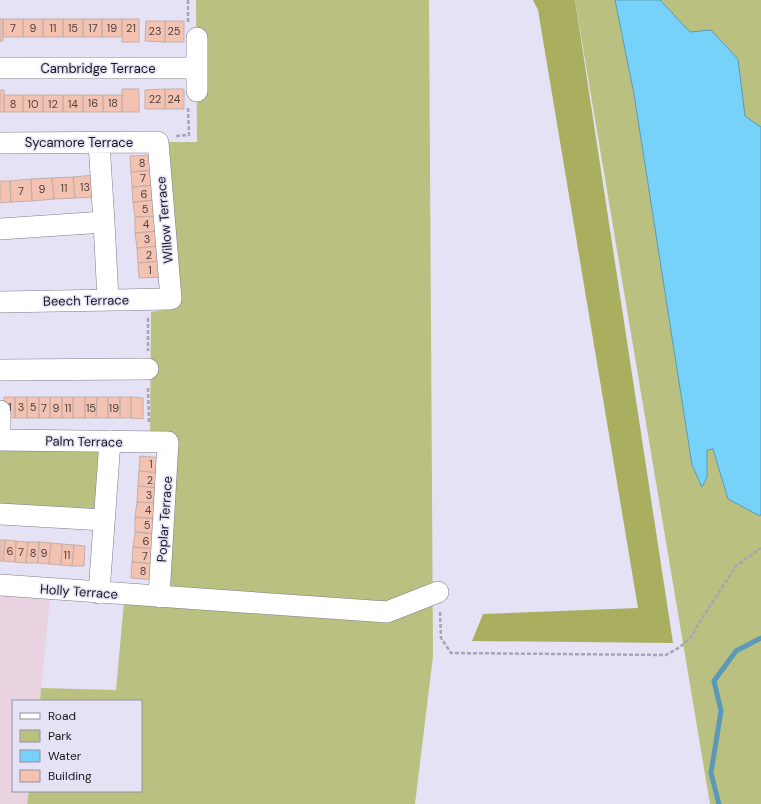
<svg xmlns="http://www.w3.org/2000/svg" width="761" height="804" viewBox="0 0 761 804" font-family="'DM Sans',sans-serif">
<style>
.education{fill:#e9d3e0}
.green{fill:#bac07f}
.forest{fill:#a9af5f}
.water{fill:#77d2fa;stroke:#5a9ab8}
.lines{fill:none;stroke-linecap:round;stroke-linejoin:round}
.stream{stroke:#5a9ab8;stroke-width:5}
.building{fill:#f4c2b1;stroke:#c4afa9}
.minor-casing{stroke:#7e7b8c;stroke-width:22}
.path{stroke:#a7a5b4;stroke-width:2.5;stroke-dasharray:4 2;stroke-linecap:butt}
.minor{stroke:#fff;stroke-width:21}
.labels{text-anchor:middle;stroke-width:3;stroke-linejoin:round;paint-order:stroke}
.number-label{font-size:11px;fill:#4f4243}
.street-label{font-size:13px;fill:#18171e;stroke:#e5e2f5}
</style>
<rect width="100%" height="100%" fill="#e5e2f5"/>
<path class="education" d="M0,595L50,598L40,701H13V791H29L27,804H0Z"/>
<path class="green" d="M196,0H429L433,656L415,804H27L29,791H141V701H40L41,688L116,690L125,591L164,593L172,444H150L151,312L176,308L169,142H197Z
M575,0H761V804H710Z
M0,449L101,452L99,511L0,507Z"/>
<path class="forest" d="M533,0H575L673,643L472,641L483,614L638,608L538,10Z"/>
<path class="water" d="M615,0H660L690,32L711,30L738,59L745,116L761,127V514L760,516L728,499L713,449L707,450V477L702,487L692,465L634,94Z"/>
<g class="lines">
<path class="stream" d="M719,804L711,773L721,711L714,681L736,651L761,638"/>
</g>
<path class="building" d="M0,19H3V41H0Z
M3,19H23V37H3Z
M23,19H43V37H23Z
M43,19H63V37H43Z
M63,19H83V37H63Z
M83,19H102V37H83Z
M102,19H122V37H102Z
M122,19H139V42H122Z
M146,21H165V42L145,41Z
M165,21H184V42H165Z
M122,89H139V112H122Z
M165,89H184V109H165Z
M165,89V109H145V90Z
M0,90H4V112H0Z
M4,95H23V112H4Z
M23,95H43V112H23Z
M43,95H63V112H43Z
M63,95H83V112H63Z
M83,95H103V112H83Z
M103,95H122V112H103Z
M153,155L154,170L131,172L130,156Z
M154,170L155,185L132,187L131,172Z
M95,175L96,197L75,198L73,177Z
M73,177L75,198L54,199L52,178Z
M52,178L54,199L32,201L31,179Z
M31,179L32,201L11,202L10,181Z
M0,181H10L11,202L0,203Z
M155,185L156,200L133,202L132,187Z
M156,200L157,216L135,217L133,202Z
M157,216L158,231L135,233V217Z
M158,231L159,246L137,248L135,233Z
M159,246L160,261L138,263L137,248Z
M160,261L162,277L139,278L138,263Z
M4,397H15V418H4Z
M15,397H27V418H15Z
M27,397H39V418H27Z
M39,397H50V418H39Z
M50,397H62V418H50Z
M62,397H73V418H62Z
M73,397H85V418H73Z
M85,397H97L96,418H85Z
M97,397H108V418H96Z
M108,397H120V418H108Z
M120,397H131V418H120Z
M131,397L143,398V419L131,418Z
M140,456L163,458L162,473L139,471Z
M139,471L162,473L161,488L138,486Z
M138,486L161,488L160,503L137,502Z
M137,502L160,503L159,519L135,517Z
M135,517L159,519L158,534L135,532Z
M135,532L158,534L157,549L133,547Z
M0,540H5L3,561H0Z
M5,540L16,541L15,562L3,561Z
M16,541L28,542L26,563L15,562Z
M28,542H39L38,563H26Z
M39,542L51,543L49,564L38,563Z
M51,543L62,544L61,565L49,564Z
M62,544L74,545L72,566L61,565Z
M74,545L85,546L84,566H72Z
M133,547L157,549L156,564L132,562Z
M132,562L156,564L155,580L131,578Z"/>
<g class="lines">
<defs>
<path id="minor" d="M0,68H197
M197,91V38
M0,143L158,142L171,299L0,302
M99,143L104,222L108,300
M0,229L104,222
M0,370L148,369
M0,411V440
M0,440L168,442L159,597
M0,514L104,520
M0,585L387,612L438,592
M99,593L110,441"/>
</defs>
<use href="#minor" class="minor-casing"/>
<path class="path" d="M188,0V23
M176,136L189,135L188,107
M148,318V351
M148,388L149,424
M440,612L441,638L451,653L666,655L680,647L691,637L699,623L736,566L758,550L761,548"/>
<use href="#minor" class="minor"/>
</g>
<g class="labels">
<g class="number-label">
<text x="13" y="32">7</text>
<text x="33" y="32">9</text>
<text x="53" y="32">11</text>
<text x="73" y="32">15</text>
<text x="93" y="32">17</text>
<text x="112" y="32">19</text>
<text x="131" y="32">21</text>
<text x="155" y="35">23</text>
<text x="174" y="35">25</text>
<text x="155" y="103">22</text>
<text x="174" y="103">24</text>
<text x="93" y="107">16</text>
<text x="113" y="107">18</text>
<text x="13" y="108">8</text>
<text x="33" y="108">10</text>
<text x="53" y="108">12</text>
<text x="73" y="108">14</text>
<text x="142" y="167">8</text>
<text x="143" y="182">7</text>
<text x="85" y="191">13</text>
<text x="64" y="192">11</text>
<text x="42" y="193">9</text>
<text x="21" y="195">7</text>
<text x="144" y="198">6</text>
<text x="145" y="213">5</text>
<text x="146" y="228">4</text>
<text x="147" y="243">3</text>
<text x="149" y="259">2</text>
<text x="150" y="274">1</text>
<text x="10" y="411">1</text>
<text x="21" y="411">3</text>
<text x="33" y="411">5</text>
<text x="44" y="412">7</text>
<text x="56" y="412">9</text>
<text x="68" y="412">11</text>
<text x="91" y="412">15</text>
<text x="114" y="412">19</text>
<text x="151" y="468">1</text>
<text x="150" y="484">2</text>
<text x="149" y="499">3</text>
<text x="148" y="514">4</text>
<text x="147" y="529">5</text>
<text x="146" y="545">6</text>
<text x="10" y="555">6</text>
<text x="21" y="556">7</text>
<text x="33" y="557">8</text>
<text x="44" y="557">9</text>
<text x="67" y="559">11</text>
<text x="145" y="560">7</text>
<text x="143" y="575">8</text>
</g>
<g class="street-label">
<text x="98" y="73">Cambridge Terrace</text>
<text x="79" y="147">Sycamore Terrace</text>
<text transform="translate(164 220) rotate(-95)" y="5">Willow Terrace</text>
<text transform="translate(86 300) rotate(-1)" y="5">Beech Terrace</text>
<text transform="translate(84 441) rotate(1)" y="5">Palm Terrace</text>
<text transform="translate(164 519) rotate(-86)" y="5">Poplar Terrace</text>
<text transform="translate(79 591) rotate(4)" y="5">Holly Terrace</text>
</g>
</g>
<rect x="12" y="700" width="130" height="92" fill="#e5e2f5" stroke="#93919f"/>
<rect x="20" y="713" width="20" height="6" fill="#ffffff" stroke="#93919f"/>
<text x="48" y="720" font-size="12" fill="#18171e">Road</text>
<rect x="20" y="730" width="20" height="12" fill="#bac07f" stroke="#93919f"/>
<text x="48" y="740" font-size="12" fill="#18171e">Park</text>
<rect x="20" y="750" width="20" height="12" fill="#77d2fa" stroke="#93919f"/>
<text x="48" y="760" font-size="12" fill="#18171e">Water</text>
<rect x="20" y="770" width="20" height="12" fill="#f4c2b1" stroke="#93919f"/>
<text x="48" y="780" font-size="12" fill="#18171e">Building</text>
</svg>
